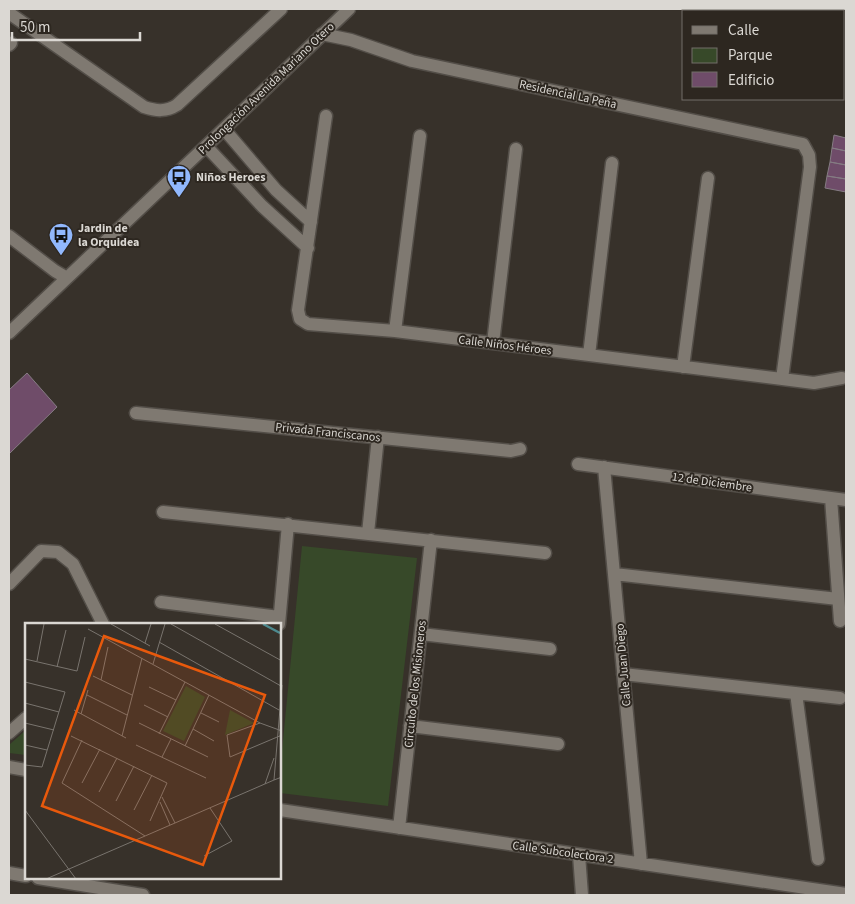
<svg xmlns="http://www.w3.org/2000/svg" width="855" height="904" viewBox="0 0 855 904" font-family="'Source Sans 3',sans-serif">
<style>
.green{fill:#374929}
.building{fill:#6f4c69;stroke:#857c83}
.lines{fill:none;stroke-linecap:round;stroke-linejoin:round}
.minor-casing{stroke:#534e48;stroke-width:15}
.minor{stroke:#7f7971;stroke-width:12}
.labels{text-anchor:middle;stroke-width:4;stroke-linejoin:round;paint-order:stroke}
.street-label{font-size:12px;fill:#dbd8d3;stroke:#2d2720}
.poi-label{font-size:12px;font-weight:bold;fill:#dbd8d3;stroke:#2d2720;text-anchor:start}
.inset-river{fill:none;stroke:#4d8a8f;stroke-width:2.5}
.inset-road{fill:none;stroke:#79746e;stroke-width:1}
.view{fill:#e8590c;fill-opacity:0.15;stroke:#e8590c;stroke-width:2.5}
.inset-edge{fill:none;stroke:#dbd8d3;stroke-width:2.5}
</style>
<rect width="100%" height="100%" fill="#37312a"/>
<path class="green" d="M302,546L417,558L388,806L280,793V771Z
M26,730V755L9,753V745Z"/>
<path class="building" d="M834,135L846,138V151L832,148Z
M832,148L846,151V165L830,162Z
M830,162L846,165V179L827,176Z
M827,176L846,179V192L825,188Z
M27,373L57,407L9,454V390Z"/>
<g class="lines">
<defs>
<path id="minor" d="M9,13L144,107C156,111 166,112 177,105L281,9
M322,34L351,40L412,61L803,144L809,155L810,167L782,379
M9,45L11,43
M326,116L298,310L300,319L308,324L395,331L814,383L842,378
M224,129L276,190L311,222
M206,146L262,206L308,248
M9,236L55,271L67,278
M395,331L420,136
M9,333L206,146L349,9
M493,343L516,149
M589,355L612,163
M683,367L708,178
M136,413L511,451L520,449
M578,464L846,500
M604,467L641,864
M831,498L840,621
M163,512L545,553
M368,533L378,437
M614,574L838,599
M9,584L41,551L58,552L73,564L103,624
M161,602L279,617
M279,624L288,524
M421,634L550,649
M623,674L840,698
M796,693L818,859
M410,726L558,744
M9,733L26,718
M9,767L26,770
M280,810L846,894
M399,828L431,540
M579,855L582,895
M9,873L26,876
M38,878L143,895"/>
</defs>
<use href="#minor" class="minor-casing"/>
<use href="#minor" class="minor"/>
</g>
<defs>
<symbol id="bus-pin" viewBox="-11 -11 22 30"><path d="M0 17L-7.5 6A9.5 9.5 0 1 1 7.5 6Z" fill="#91b8fd" stroke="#2d2720"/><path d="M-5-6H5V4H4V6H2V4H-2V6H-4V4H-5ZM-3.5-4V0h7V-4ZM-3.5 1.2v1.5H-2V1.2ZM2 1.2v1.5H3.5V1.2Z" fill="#111"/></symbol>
</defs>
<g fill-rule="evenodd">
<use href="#bus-pin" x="165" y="163" width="28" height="38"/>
<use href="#bus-pin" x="47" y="221" width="28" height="38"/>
</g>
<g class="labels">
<g class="street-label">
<text transform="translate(266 88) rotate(-44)" y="4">Prolongación Avenida Mariano Otero</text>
<text transform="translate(568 94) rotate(12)" y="4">Residencial La Peña</text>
<text transform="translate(505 345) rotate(7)" y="4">Calle Niños Héroes</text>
<text transform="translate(328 432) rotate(6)" y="4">Privada Franciscanos</text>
<text transform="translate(712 482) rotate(8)" y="4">12 de Diciembre</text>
<text transform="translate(623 665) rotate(-95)" y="4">Calle Juan Diego</text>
<text transform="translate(415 684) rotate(-84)" y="4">Circuito de los Misioneros</text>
<text transform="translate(563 852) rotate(8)" y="4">Calle Subcolectora 2</text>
</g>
<g class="poi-label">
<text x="196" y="181">Niños Heroes</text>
<text x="78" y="232">Jardin de<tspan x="78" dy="14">la Orquidea</tspan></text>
</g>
</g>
<g transform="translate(25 623)">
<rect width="256" height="256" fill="#37312a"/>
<path d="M161,63L180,74L159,118L138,108ZM205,87L229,100L200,112Z" fill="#374929"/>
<path class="inset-river" d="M238,1L255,10"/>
<path class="inset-road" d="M86,1L125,23M146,1L256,63M190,1L257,38M63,6L235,100L257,108M134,19L254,87M120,20L126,1M0,36L52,48L60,14M12,38L19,1M128,41L140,1M32,44L41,7M68,53L107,72M76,57L83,24M0,59L40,69M257,62L249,157L257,154M124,64L151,77M62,72L102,92M0,80L34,89M119,82L143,94M49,87L101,115M176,90L194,99M56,91L63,67M0,100L29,107M114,100L183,134M235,100L202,112L205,134L257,112M168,106L189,118M134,111L160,59M46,113L142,160L125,198M97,113L117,35M57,117L37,160L120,213M0,122L22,127M111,122L181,155M160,123L184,72M137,134L146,116M0,142L17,144L40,69M57,160L75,126M240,161L249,135M74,169L92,135M137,174L150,200M91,178L109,143M135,179L145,202M0,187L51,256M109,187L127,152M179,233L207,218L185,185M21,256L249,157"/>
<path class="view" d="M79,13L240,72L178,242L17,183Z"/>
<rect width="256" height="256" class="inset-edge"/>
</g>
<rect width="855" height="904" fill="none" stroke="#dbd8d3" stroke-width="20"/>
<rect x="682" y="10" width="162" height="90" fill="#2d2720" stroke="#736e68"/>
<rect x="692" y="26" width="25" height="8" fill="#7f7971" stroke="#736e68"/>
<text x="728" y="35" font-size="15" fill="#dbd8d3">Calle</text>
<rect x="692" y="48" width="25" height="15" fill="#374929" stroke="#736e68"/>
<text x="728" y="60" font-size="15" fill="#dbd8d3">Parque</text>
<rect x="692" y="72" width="25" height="15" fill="#6f4c69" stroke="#736e68"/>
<text x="728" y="85" font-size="15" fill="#dbd8d3">Edificio</text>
<path d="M12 32v8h128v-8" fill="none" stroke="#dbd8d3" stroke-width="2.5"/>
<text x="20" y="32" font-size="15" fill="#dbd8d3" stroke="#2d2720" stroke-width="4" paint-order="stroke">50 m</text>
</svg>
